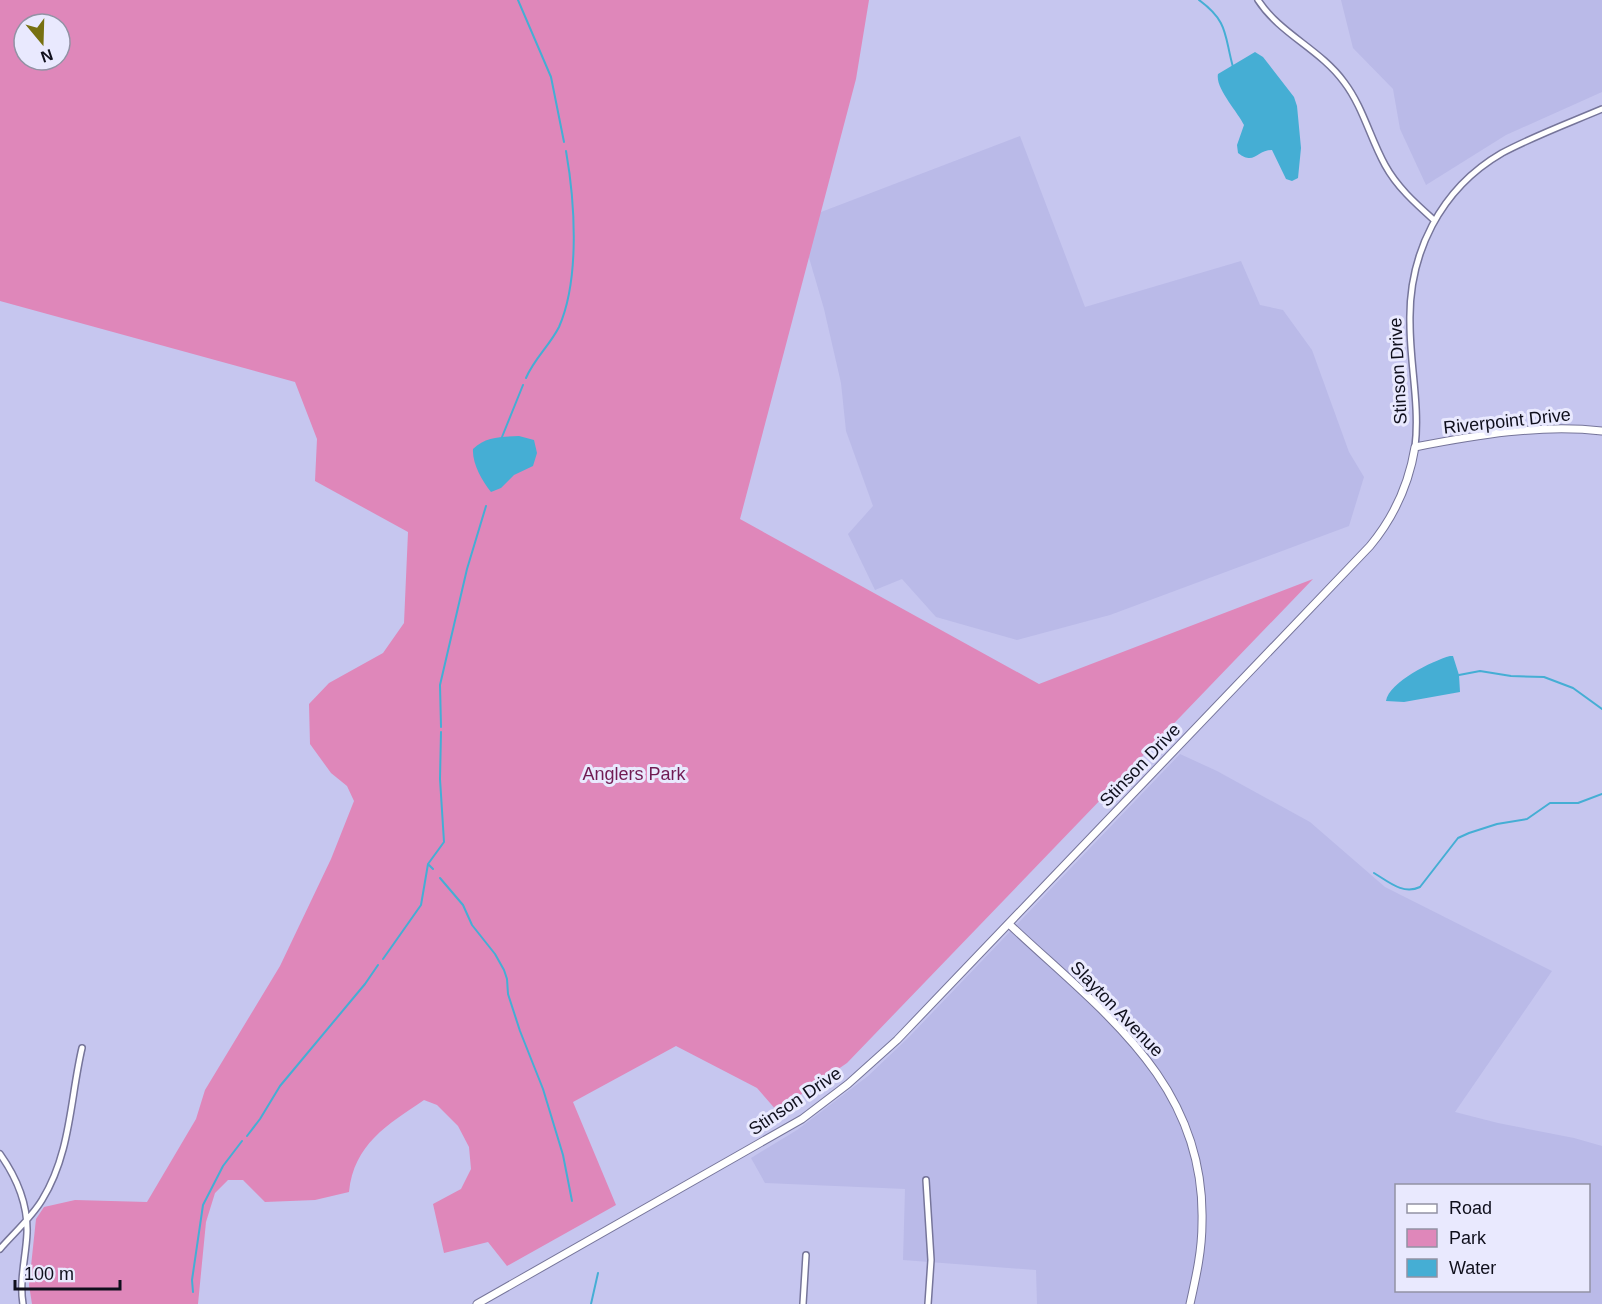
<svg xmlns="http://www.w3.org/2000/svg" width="1602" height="1304" viewBox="0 0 1602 1304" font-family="Helvetica,sans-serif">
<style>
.built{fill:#babae8;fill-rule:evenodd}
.green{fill:#df87ba;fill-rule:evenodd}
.water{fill:#45aed4}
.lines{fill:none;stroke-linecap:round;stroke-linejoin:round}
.stream{stroke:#45aed4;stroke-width:2}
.minor-casing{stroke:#76759a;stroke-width:8}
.tertiary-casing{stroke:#76759a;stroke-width:9}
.minor{stroke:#fff;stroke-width:5}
.tertiary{stroke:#fff;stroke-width:7}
.labels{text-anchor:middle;stroke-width:6;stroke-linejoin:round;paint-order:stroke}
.street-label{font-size:18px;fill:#0f0f1c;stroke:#e9e9fe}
.park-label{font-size:18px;fill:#711b53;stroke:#e9e9fe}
</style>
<rect width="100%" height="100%" fill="#c6c6ef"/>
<path class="built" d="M1341,0H1602V92L1506,135L1426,185L1400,129L1393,89L1353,48Z
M1020,136L1085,307L1241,261L1260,305L1283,310L1312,350L1349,452L1364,477L1349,526L1110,615L1017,640L936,617L902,579L875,590L848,534L873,506L846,431L841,383L824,309L805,244L808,217Z
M1180,754L1217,771L1310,822L1385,887L1552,971L1455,1112L1498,1123L1574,1138L1602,1146V1304H1037L1036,1270L903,1260L905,1189L765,1183L751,1158L797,1130L868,1076L909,1037ZM1396,1186H1588V1290H1396Z"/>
<path class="green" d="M0,0H869L856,79L740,519L1039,684L1313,579L847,1063L777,1111L757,1088L676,1046L573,1102L616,1205L507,1266L488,1242L444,1253L433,1204L461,1189L471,1169L469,1147L458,1126L437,1105L424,1100C387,1125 354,1144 349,1192L315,1200L265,1202L243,1180H228L215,1193L206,1222L198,1304H32L29,1285L36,1219L44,1207L75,1200L147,1202L196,1119L205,1090L280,966L331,859L354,801L347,786L331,773L310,744L309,704L329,683L383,653L404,623L408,532L315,481L317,439L295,382L0,301ZM24,24H60V60H24Z"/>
<path class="water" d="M1255,52L1263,57L1294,97L1297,106L1301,148L1298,178L1292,181L1286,179L1272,150C1256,150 1255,166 1238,153L1237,145L1244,125C1238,112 1215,88 1218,74Z
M519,436L534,440L537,453L533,466L514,475L501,488L491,492C482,481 472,463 473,449C486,436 502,437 519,436Z
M1450,656H1453L1459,675L1460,692L1404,702L1386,701C1389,682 1432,661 1450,656Z"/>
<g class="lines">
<path class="stream" d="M518,0L551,77L564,142
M1199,0C1229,22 1224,35 1233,67
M526,378C534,359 550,345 559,327C580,279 575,202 566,151
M502,437L523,385
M1459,675L1480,671L1511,676L1544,677L1573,688L1602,709
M441,727L440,685L467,569L486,506
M428,864L433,869
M1374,873C1389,882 1403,895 1420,887L1458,838L1469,833L1497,824L1527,819L1550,803H1578L1602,794
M440,878L463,905L472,925L495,954L504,970L507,979L508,994L520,1031L543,1089L563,1155L572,1201
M383,959L421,905L428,864L444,842L440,779L441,732
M247,1136L260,1119L280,1086L365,984L378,965
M193,1292L192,1280L203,1205L223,1166L242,1141
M591,1304L598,1273"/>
<defs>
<path id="minor" d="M1258,0C1280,34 1320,49 1344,82C1363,107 1370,138 1385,165C1397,187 1415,203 1434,220
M1415,447C1420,406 1410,365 1410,324C1408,254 1440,189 1502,153C1534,136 1569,123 1602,109
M0,1154C17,1178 28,1203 27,1233C26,1257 19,1280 23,1304
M926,1180L931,1260L928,1304
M0,1249C14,1233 31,1218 42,1200C71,1153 70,1099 82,1048
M803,1304L806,1255"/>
<path id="tertiary" d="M1009,924C1101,1011 1206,1082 1202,1223C1202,1251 1196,1277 1190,1304
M477,1304L802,1119L848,1084L897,1040L1370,546C1394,517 1409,484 1415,447C1476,435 1540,424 1602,431"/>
</defs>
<use href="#minor" class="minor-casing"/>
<use href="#tertiary" class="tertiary-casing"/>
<use href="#minor" class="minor"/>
<use href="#tertiary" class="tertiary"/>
</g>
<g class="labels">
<g class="street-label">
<text transform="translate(1398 371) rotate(-93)" y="6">Stinson Drive</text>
<text transform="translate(1507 421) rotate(-6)" y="6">Riverpoint Drive</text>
<text transform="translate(1140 765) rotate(-46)" y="6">Stinson Drive</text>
<text transform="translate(1117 1009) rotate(46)" y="6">Slayton Avenue</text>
<text transform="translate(795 1101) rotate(-34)" y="6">Stinson Drive</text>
</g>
<g class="park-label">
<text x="634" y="780">Anglers Park</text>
</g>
</g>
<rect x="1395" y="1184" width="195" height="108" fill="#e9e9fe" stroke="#9292a4" stroke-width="1.5"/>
<rect x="1407" y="1204" width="30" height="9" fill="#ffffff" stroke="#9292a4" stroke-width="1.5"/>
<text x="1449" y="1214" font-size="18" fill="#0f0f1c">Road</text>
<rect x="1407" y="1229" width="30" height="18" fill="#df87ba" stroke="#9292a4" stroke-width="1.5"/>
<text x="1449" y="1244" font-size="18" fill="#0f0f1c">Park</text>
<rect x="1407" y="1259" width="30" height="18" fill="#45aed4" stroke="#9292a4" stroke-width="1.5"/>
<text x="1449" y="1274" font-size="18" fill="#0f0f1c">Water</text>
<g transform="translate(42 42) rotate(161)"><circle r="28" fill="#e9e9fe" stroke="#9292a4" stroke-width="1.5"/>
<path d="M0-4.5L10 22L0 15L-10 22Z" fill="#777011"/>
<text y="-9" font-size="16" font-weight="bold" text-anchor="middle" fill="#0f0f1c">N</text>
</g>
<path d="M15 1280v9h105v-9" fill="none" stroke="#0f0f1c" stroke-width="3"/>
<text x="24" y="1280" font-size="18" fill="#0f0f1c" stroke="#e9e9fe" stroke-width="4.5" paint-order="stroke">100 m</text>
</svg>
